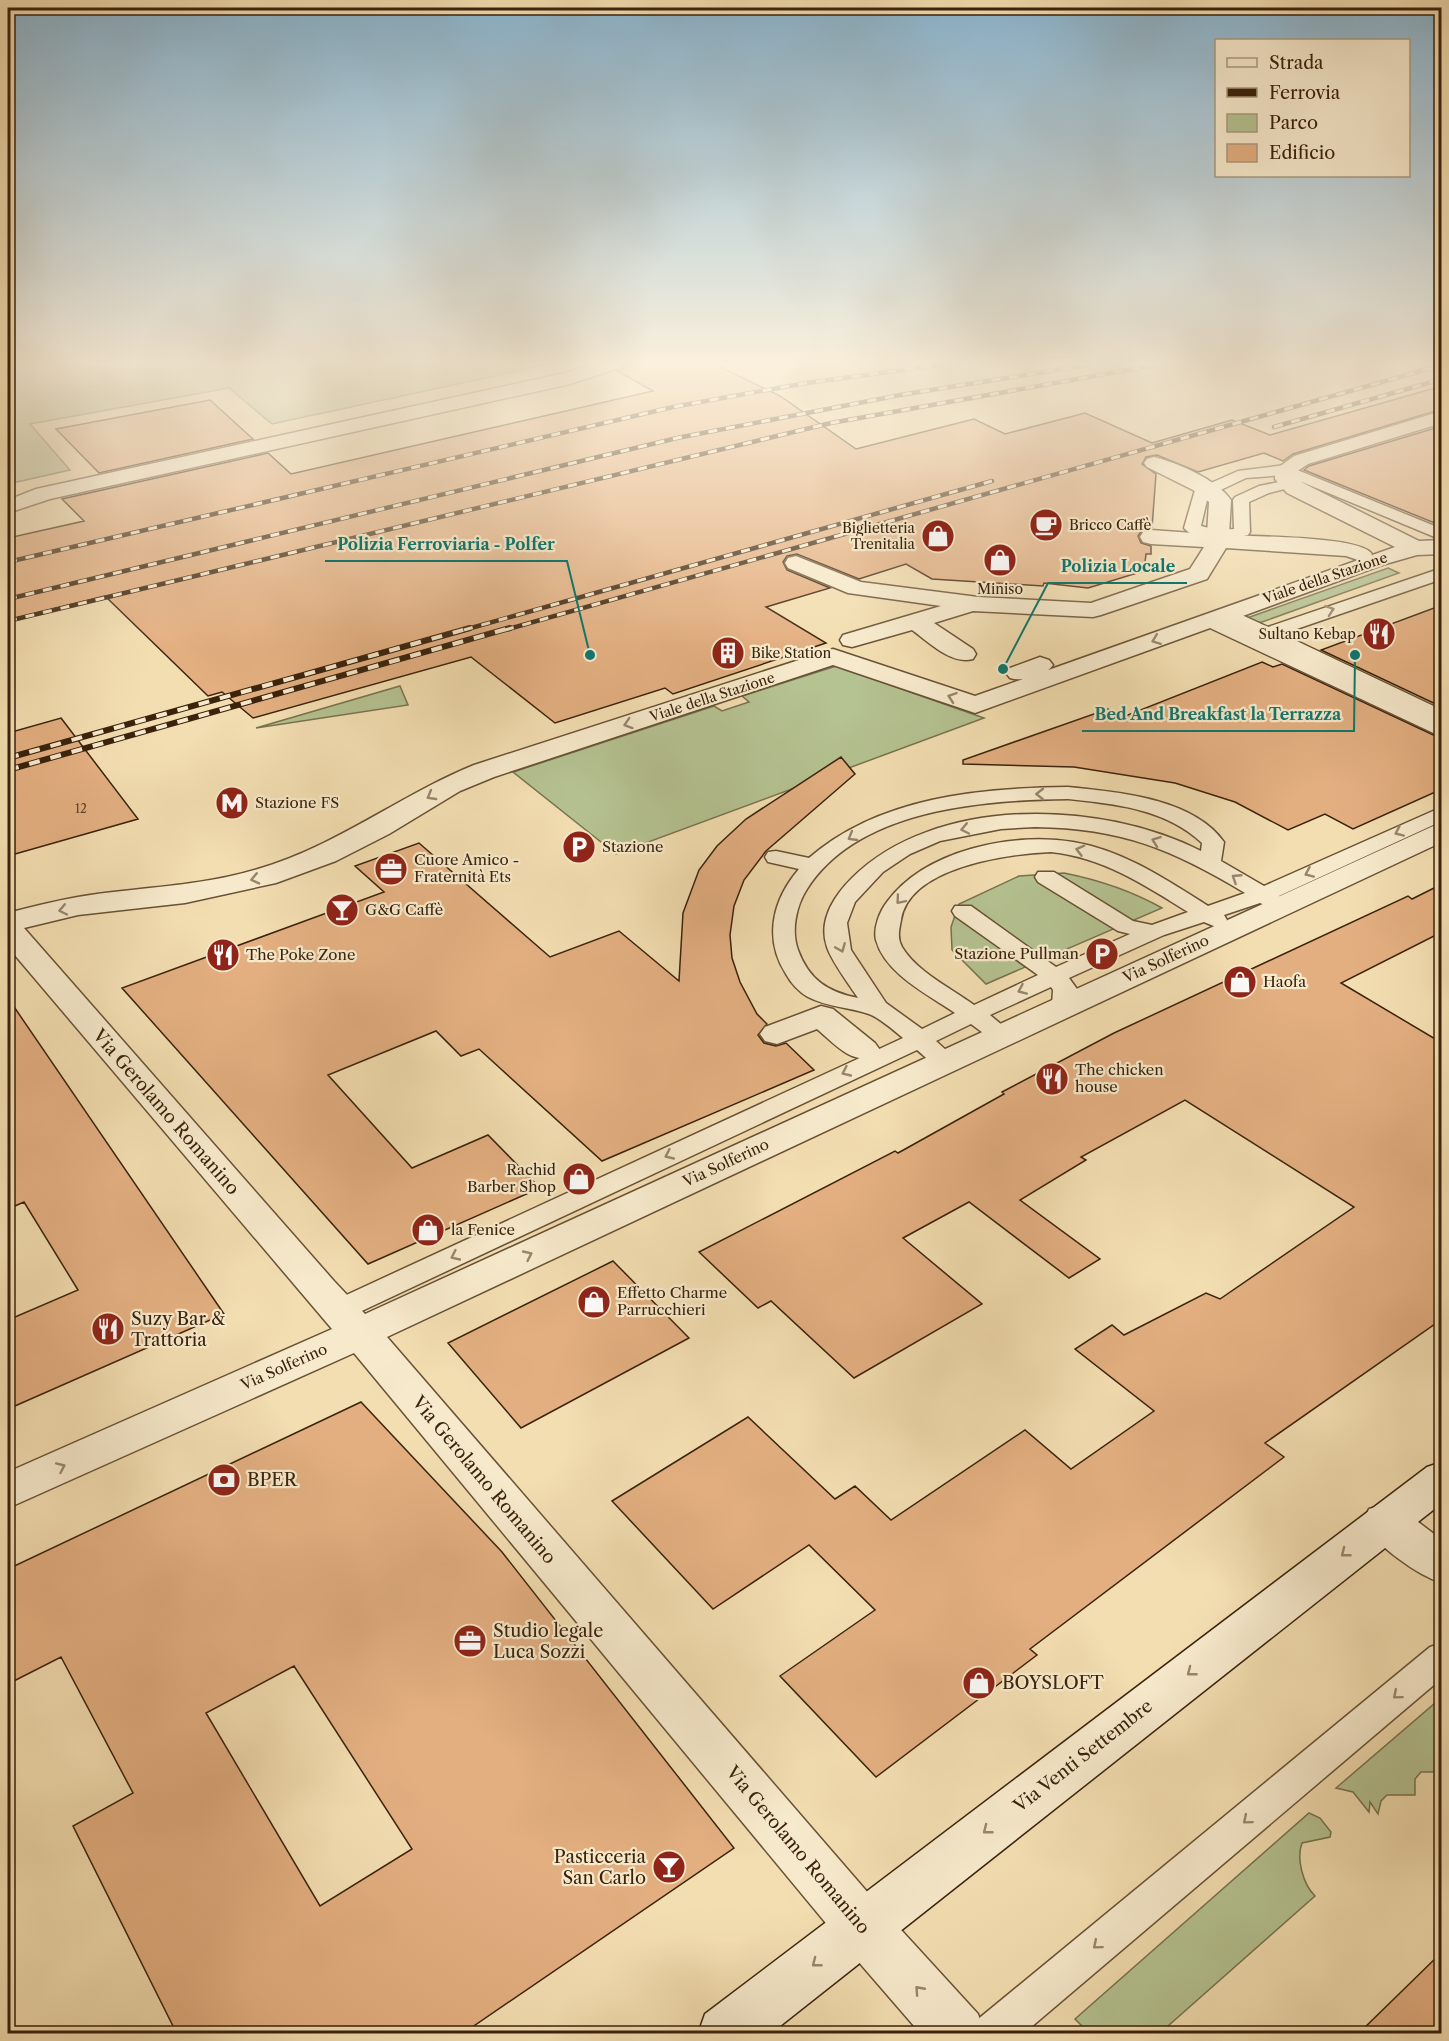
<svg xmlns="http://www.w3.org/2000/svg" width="1449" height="2041" viewBox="0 0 1449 2041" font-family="'Libre Caslon Text',serif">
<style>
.green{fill:#b5c291;stroke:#78724e;stroke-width:1.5}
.building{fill:#e3af81;stroke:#3a220c;stroke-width:1.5;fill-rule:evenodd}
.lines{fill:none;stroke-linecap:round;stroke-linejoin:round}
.service-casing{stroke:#685135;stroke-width:3}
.pedestrian-casing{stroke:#685135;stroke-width:3}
.minor-casing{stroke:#685135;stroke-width:3}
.secondary-casing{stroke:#3a220c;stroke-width:3}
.service{fill:#f7eacc;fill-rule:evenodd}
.pedestrian{fill:#f7eacc;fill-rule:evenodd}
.minor{fill:#f7eacc;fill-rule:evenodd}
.secondary{fill:#f7eacc;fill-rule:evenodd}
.rail-far1-casing{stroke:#3a220c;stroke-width:4.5}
.rail-casing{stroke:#3a220c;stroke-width:6}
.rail-far1{stroke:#f7eacc;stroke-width:3;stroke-dasharray:9;stroke-linecap:butt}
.rail{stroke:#f7eacc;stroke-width:4;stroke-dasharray:11;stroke-linecap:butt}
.oneway{stroke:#98866c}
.labels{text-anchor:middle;stroke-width:4.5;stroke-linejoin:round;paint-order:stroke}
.number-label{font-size:12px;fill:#644529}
.far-poi-label{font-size:14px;fill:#3a220c;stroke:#f7eacc;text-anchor:start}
.far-street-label{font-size:14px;fill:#3a220c;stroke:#f7eacc}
.poi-label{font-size:15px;fill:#3a220c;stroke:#f7eacc;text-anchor:start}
.street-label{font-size:15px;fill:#3a220c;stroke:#f7eacc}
.near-street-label{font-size:18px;fill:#3a220c;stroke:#f7eacc}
.near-poi-label{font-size:18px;fill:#3a220c;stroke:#f7eacc;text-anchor:start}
.leader{fill:none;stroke:#0f766e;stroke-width:2}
.callout-dot{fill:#0f766e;stroke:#f7eacc;stroke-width:2}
.callout-label{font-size:16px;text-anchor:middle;font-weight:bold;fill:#0f766e;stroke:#f7eacc;stroke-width:4.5;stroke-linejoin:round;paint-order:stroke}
</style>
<rect width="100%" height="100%" fill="#f3deb1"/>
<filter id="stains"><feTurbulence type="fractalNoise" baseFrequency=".00333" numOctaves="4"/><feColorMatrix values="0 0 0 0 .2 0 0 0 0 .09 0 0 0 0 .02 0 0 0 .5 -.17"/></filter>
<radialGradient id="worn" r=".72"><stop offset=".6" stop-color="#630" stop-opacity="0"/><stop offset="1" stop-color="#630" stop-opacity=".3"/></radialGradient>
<path class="green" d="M8,363H555L272,424L229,388L30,424L70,470L8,484Z
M1388,568L1399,573L1262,622L1254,623L1244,619Z
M836,666L984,718L616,854L513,772L714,706L722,711L749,702L742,696Z
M400,686L408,705L256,728Z
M1064,873C1099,880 1130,890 1162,908L986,984L952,950L951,927L959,904L1019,876Z
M1441,1698V1772H1421L1415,1779V1795H1387L1381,1801L1378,1814L1370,1802L1369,1812L1353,1792L1336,1788Z
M1309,1813L1320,1818L1331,1832L1330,1837L1302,1843C1296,1859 1303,1884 1315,1896L1160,2033H1089L1075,2019Z"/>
<path class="building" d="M626,363H712L780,396L856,449L974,419L1005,434L1085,413L1152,443L1232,420L1270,435L1442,386V409L1293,454L1283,461L1264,453L1198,472L1157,455L1146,457L1142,464L1156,474L1152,528L1142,530L1138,536L1141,543L1151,546V554H1146L1144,571L1088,588L1044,583L1043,586L932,579L906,564L859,579L797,554L787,556L783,562L787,570L830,588L766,607L826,643L673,694L665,688L555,723L471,657L253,718L222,692L208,696L105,596L8,620V538L84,521L62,499L268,453L291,474L653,391L617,371L623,369Z
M210,400L253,439L99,473L56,429Z
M1442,426V526L1304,470L1309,466Z
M1442,605V707L1321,650Z
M1262,662L1273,667L1282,664L1442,739V789L1353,829L1325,814L1288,830L1235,802L1175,783L1074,767L963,764V760L1108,709L1123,717Z
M61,718L138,819L8,856V733Z
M841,757L855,774L766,851L744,880L734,906L730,935L732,958L740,982L757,1014L767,1024L758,1035L764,1043L776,1046L786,1043L814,1070L602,1161L479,1049L461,1056L436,1031L328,1075L412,1168L488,1135L540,1188L368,1264L122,988L384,892L355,866L419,843L550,957L619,931L679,981L683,913L699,870L717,846L746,819Z
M1442,884V932L1341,983L1442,1043V1319L1265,1443L1284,1457L1030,1649L1037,1655L876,1777L780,1676L875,1610L809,1545L713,1609L612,1501L748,1417L835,1499L855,1486L891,1520L1025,1430L1071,1469L1154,1411L1075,1349L1112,1325L1124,1335L1206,1293L1220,1299L1354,1207L1185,1100L1081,1157L1086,1160L1020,1200L1100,1259L1069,1278L969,1202L903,1238L982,1304L854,1378L771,1301L758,1308L699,1252L895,1151L898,1153L1004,1094L1002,1092L1114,1033L1408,896L1412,899Z
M8,998L224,1314L8,1409V1320L78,1290L24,1202L8,1209Z
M613,1261L689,1338L521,1428L448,1343Z
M361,1402L502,1552L734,1848L462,2034H177L73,1826L133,1793L61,1657L8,1684V1569ZM294,1666L412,1849L320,1906L206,1713Z
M1442,1952V2034H1358Z"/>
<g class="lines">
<defs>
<path id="service" d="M1285,465L1442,529V540L1297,480L1296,486L1269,493L1249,502L1250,532L1248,535C1229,540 1198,544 1184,528L1195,490L1238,471ZM1283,475L1294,479L1259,486L1235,497L1233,500L1234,529L1217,530L1201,526L1208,496L1246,478Z
M1442,568V579L1282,634L1442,710V723L1266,640L1251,641L1248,637L1251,633L1216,614L1219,610H1231L1268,627Z
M1068,787C1117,792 1193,798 1224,842L1221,861L1264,886L1442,807V821L1279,896L1283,901L1280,906L1272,908L1260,903L1224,915L1227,920L1224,925L1216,927L1204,922L1164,935L1069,978L1077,989L1076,1006L1072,1011H1056L1052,1006L1053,990L1051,987L990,1015L1014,1035L1011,1040C994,1044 984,1033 971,1024L936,1041L958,1061L955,1066C938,1071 929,1060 917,1050L349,1317L339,1320L329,1317L325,1310L329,1303L903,1038C893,1030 880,1018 869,1014C849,1007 827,1007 808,997C798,991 791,983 786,974C763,938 773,899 799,869L768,862L765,857L768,852L776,851L809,858C879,797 979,788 1068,787ZM1068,799C1116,804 1166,809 1202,843L1201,851C1101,800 936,795 852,878C834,896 818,921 827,947C832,962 849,984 858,998C828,992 809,980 798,950C791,931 796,906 807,889C858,809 983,800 1068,799ZM1035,827C1121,828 1172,849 1245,893L1208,906C1167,880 1123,850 1073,842C1012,832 925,850 887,902C880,911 873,928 876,940C885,974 929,995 955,1013L922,1029L886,1003L851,950L847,923L855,902L883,872L910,854L940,841L1001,829ZM1051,852C1102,857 1145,885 1188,912L1152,925L1133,921L1054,872H1038L1035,877L1038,882L1118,931L1130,934L1056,967L971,906H955L952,911L955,916L1038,975L974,1005C951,988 917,972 902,947C897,938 899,930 901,920C909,867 1007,854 1051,852Z
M1442,1643V1678L1023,2034H971L977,2020L1430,1647Z"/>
<path id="pedestrian" d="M1154,457C1178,463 1216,479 1231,500L1229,535C1255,537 1360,536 1372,554L1369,559L1361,561L1346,556L1226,548L1207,579L1101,615L1093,617L973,611L934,623L973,649L976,654L973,659C951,665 929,642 912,630L852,647L843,645L840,640L843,635L941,606L848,593L788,568L785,563L788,558L796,556L861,582L978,597L1091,603L1190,569L1204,547L1151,544L1143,542L1140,537L1143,532L1151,530L1207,534L1209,502L1193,490L1147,467L1144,463L1147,459Z
M1040,657L1049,660L1053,665C1045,677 1023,682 1010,678L1006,673L1010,668Z
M821,1006L833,1009L875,1043L880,1050L875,1057C850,1064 835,1044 817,1029L777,1044L765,1041L760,1034L765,1027Z"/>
<path id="minor" d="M596,363H624L622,367L570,384L50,499L8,513V500L36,489L565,373Z
M1442,411V423L1308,464L1296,472V477L1303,483L1419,541L1442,540V554L1417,555L1382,565L1232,620L1442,719V737L1210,628L975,713L833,665L494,777L460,791L389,834L336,861L276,883L185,903L78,915L24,928L334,1281L365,1314L1442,822V842L387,1337L882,1909L978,2014L985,2034H921L844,1945L354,1353L8,1508V1472L332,1329L8,947V913C31,907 55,901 78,897C138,887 199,887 258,869C339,845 398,796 474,765L833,649L975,696L1395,547L1287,493L1275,479V470L1294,456Z
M1385,1504L1401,1509L1442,1540V1583C1417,1575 1375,1545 1363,1522L1369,1509Z"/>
<path id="secondary" d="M1442,1462V1503L770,2034H698L705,2014L1427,1467Z"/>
</defs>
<use href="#service" class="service-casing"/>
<use href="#pedestrian" class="pedestrian-casing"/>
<use href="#minor" class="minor-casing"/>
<use href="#secondary" class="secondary-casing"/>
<use href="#service" class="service"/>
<use href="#pedestrian" class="pedestrian"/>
<use href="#minor" class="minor"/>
<use href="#secondary" class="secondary"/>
<defs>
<path id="rail-far1" d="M1274,427L1442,379
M8,562L673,407L806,383L955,363
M8,599L677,438L900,395L1100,363
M8,621L831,423L1167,363
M464,630L992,481
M505,630L1442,365"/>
<path id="rail" d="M8,758L470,628
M8,770L510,628"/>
</defs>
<use href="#rail-far1" class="rail-far1-casing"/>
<use href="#rail" class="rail-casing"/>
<use href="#rail-far1" class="rail-far1"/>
<use href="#rail" class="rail"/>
</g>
<defs><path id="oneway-chevron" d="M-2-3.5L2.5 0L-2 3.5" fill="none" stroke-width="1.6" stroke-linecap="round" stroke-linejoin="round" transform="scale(1.5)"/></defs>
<g class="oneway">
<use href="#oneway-chevron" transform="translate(1330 610) rotate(-19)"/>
<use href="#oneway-chevron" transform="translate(1156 640) rotate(159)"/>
<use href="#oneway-chevron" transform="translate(952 697) rotate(-161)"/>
<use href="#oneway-chevron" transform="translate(628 724) rotate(162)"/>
<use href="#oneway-chevron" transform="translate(1040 794) rotate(-180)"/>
<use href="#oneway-chevron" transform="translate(431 796) rotate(150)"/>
<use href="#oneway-chevron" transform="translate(965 829) rotate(168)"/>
<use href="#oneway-chevron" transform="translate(1399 832) rotate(156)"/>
<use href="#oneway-chevron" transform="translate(852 837) rotate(150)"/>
<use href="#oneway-chevron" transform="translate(1156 841) rotate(-160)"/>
<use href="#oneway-chevron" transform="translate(1080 850) rotate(-165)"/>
<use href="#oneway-chevron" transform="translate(1309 873) rotate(156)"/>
<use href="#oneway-chevron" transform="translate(1236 878) rotate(-147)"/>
<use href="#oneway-chevron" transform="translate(255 879) rotate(167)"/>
<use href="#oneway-chevron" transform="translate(900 900) rotate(130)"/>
<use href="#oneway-chevron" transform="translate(63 910) rotate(168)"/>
<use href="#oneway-chevron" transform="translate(841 948) rotate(68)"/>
<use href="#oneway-chevron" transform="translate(1022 990) rotate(156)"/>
<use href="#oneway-chevron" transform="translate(846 1072) rotate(155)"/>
<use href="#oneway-chevron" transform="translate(669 1155) rotate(155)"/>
<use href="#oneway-chevron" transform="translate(528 1255) rotate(-25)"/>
<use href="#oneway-chevron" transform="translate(455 1256) rotate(155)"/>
<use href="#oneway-chevron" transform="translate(61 1467) rotate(-24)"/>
<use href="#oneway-chevron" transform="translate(1345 1553) rotate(142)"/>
<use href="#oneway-chevron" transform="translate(1191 1672) rotate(142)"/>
<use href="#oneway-chevron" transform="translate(1397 1695) rotate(140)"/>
<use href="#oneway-chevron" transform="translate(1247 1820) rotate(140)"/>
<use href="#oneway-chevron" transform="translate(987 1830) rotate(142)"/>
<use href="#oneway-chevron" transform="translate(1097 1945) rotate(140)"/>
<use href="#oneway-chevron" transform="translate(816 1963) rotate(142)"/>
<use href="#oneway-chevron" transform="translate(919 1990) rotate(-132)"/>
</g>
<linearGradient id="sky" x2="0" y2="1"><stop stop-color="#8ab7d3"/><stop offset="0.56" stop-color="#faf0dc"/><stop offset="1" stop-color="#faf0dc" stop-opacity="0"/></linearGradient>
<rect width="1449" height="649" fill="url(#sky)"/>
<defs>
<symbol id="cafe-disc" viewBox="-11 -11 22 22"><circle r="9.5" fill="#8f2418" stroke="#f7eacc"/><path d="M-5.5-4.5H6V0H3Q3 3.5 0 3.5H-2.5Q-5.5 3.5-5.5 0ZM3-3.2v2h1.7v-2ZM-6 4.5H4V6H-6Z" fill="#fff"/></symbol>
<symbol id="shop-disc" viewBox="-11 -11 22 22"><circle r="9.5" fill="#8f2418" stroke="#f7eacc"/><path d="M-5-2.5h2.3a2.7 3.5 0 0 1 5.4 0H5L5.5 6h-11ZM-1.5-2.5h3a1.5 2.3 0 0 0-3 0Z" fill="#fff"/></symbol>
<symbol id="restaurant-disc" viewBox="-11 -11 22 22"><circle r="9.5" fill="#8f2418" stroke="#f7eacc"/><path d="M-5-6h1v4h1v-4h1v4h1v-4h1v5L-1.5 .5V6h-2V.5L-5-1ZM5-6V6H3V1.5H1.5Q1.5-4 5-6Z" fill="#fff"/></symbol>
<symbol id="building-disc" viewBox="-11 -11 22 22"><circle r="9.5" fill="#8f2418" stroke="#f7eacc"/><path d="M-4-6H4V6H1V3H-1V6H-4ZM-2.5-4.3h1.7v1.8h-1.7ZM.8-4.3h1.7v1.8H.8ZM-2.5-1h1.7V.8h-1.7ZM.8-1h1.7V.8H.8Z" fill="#fff"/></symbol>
<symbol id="metro-disc" viewBox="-11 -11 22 22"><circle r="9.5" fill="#8f2418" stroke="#f7eacc"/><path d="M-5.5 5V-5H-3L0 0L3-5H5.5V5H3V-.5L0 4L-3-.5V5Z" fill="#fff"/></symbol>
<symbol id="parking-disc" viewBox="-11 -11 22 22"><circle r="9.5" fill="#8f2418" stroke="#f7eacc"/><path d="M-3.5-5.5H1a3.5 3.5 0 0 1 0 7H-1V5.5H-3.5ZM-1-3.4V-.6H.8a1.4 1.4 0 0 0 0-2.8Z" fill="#fff"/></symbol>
<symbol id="office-disc" viewBox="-11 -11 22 22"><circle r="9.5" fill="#8f2418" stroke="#f7eacc"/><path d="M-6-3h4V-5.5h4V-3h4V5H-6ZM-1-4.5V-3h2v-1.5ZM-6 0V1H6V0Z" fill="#fff"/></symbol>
<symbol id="bar-disc" viewBox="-11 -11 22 22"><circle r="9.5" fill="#8f2418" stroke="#f7eacc"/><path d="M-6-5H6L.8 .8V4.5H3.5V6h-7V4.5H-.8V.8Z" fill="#fff"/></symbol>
<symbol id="bank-disc" viewBox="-11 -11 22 22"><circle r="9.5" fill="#8f2418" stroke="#f7eacc"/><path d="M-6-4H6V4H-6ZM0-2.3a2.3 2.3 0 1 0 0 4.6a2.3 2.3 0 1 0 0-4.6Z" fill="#fff"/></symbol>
</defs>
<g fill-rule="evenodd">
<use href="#cafe-disc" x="1027" y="506" width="38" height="38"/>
<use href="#shop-disc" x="919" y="517" width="38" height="38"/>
<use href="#shop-disc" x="981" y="541" width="38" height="38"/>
<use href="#restaurant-disc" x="1360" y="615" width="38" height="38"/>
<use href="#building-disc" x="709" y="634" width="38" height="38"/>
<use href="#metro-disc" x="213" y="784" width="38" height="38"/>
<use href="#parking-disc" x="560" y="828" width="38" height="38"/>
<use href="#office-disc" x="372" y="850" width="38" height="38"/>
<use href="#bar-disc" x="323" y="891" width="38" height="38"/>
<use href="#parking-disc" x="1083" y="935" width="38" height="38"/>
<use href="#restaurant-disc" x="204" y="936" width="38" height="38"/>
<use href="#shop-disc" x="1221" y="963" width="38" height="38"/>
<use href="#restaurant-disc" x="1033" y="1060" width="38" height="38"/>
<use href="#shop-disc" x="560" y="1160" width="38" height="38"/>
<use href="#shop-disc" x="409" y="1211" width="38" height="38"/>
<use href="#shop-disc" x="575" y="1283" width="38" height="38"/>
<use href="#restaurant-disc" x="89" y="1310" width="38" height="38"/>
<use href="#bank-disc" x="205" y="1461" width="38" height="38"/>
<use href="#office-disc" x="451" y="1622" width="38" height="38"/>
<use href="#shop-disc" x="960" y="1664" width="38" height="38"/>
<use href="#bar-disc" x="650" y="1848" width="38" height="38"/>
</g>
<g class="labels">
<g class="number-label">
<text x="81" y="813">12</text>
</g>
<g class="far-poi-label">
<text x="1069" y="530">Bricco Caffè</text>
<text x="915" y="533" text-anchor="end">Biglietteria<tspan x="915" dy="16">Trenitalia</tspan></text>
<text x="1000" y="594" text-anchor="middle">Miniso</text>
<text x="1356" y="639" text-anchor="end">Sultano Kebap</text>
<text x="751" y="658">Bike Station</text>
</g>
<g class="far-street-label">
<text transform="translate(1325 578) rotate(-19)" y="5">Viale della Stazione</text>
<text transform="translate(712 697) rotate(-18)" y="5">Viale della Stazione</text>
</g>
<g class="poi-label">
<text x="255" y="808">Stazione FS</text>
<text x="602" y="852">Stazione</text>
<text x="414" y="865">Cuore Amico -<tspan x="414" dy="17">Fraternità Ets</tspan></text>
<text x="365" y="915">G&amp;G Caffè</text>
<text x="1079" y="959" text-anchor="end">Stazione Pullman</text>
<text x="246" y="960">The Poke Zone</text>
<text x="1263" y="987">Haofa</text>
<text x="1075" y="1075">The chicken<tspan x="1075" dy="17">house</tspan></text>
<text x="556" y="1175" text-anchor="end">Rachid<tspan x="556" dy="17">Barber Shop</tspan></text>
<text x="451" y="1235">la Fenice</text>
<text x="617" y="1298">Effetto Charme<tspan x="617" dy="17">Parrucchieri</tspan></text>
</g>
<g class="street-label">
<text transform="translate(1166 959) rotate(-25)" y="5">Via Solferino</text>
<text transform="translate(726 1163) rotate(-25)" y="5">Via Solferino</text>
<text transform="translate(284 1367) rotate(-24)" y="5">Via Solferino</text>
</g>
<g class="near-street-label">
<text transform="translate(166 1112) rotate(49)" y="6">Via Gerolamo Romanino</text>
<text transform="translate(484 1480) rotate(50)" y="6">Via Gerolamo Romanino</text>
<text transform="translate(1083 1756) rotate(-38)" y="6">Via Venti Settembre</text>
<text transform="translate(798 1850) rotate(50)" y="6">Via Gerolamo Romanino</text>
</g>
<g class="near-poi-label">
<text x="131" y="1325">Suzy Bar &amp;<tspan x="131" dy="21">Trattoria</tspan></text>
<text x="247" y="1486">BPER</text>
<text x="493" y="1637">Studio legale<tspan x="493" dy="21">Luca Sozzi</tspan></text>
<text x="1002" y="1689">BOYSLOFT</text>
<text x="646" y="1863" text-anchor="end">Pasticceria<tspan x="646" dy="21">San Carlo</tspan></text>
</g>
</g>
<path class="leader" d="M590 655L567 561H325M1003 669L1048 583H1187M1355 655L1354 731H1082"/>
<g class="callout-dot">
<circle cx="590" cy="655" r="6"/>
<circle cx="1003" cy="669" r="6"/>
<circle cx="1355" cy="655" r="6"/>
</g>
<g class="callout-label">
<text x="446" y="550">Polizia Ferroviaria - Polfer</text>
<text x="1118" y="572">Polizia Locale</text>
<text x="1218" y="720">Bed And Breakfast la Terrazza</text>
</g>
<rect width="1449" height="2041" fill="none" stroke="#f3deb1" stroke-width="30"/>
<rect x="9" y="9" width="1431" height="2023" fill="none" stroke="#3a220c" stroke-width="3"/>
<rect x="15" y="15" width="1419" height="2011" fill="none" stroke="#3a220c" stroke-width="1.5"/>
<rect x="1215" y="39" width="195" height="138" fill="#f7eacc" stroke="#ab9a7f" stroke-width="1.5"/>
<rect x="1227" y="58" width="30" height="9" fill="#f7eacc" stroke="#ab9a7f" stroke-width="1.5"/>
<text x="1269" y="69" font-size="18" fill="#3a220c">Strada</text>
<rect x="1227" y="88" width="30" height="9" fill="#3a220c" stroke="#ab9a7f" stroke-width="1.5"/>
<text x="1269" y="99" font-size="18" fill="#3a220c">Ferrovia</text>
<rect x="1227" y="114" width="30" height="18" fill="#b5c291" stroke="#ab9a7f" stroke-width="1.5"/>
<text x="1269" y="129" font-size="18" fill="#3a220c">Parco</text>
<rect x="1227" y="144" width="30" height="18" fill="#e3af81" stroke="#ab9a7f" stroke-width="1.5"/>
<text x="1269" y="159" font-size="18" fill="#3a220c">Edificio</text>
<rect width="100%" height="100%" filter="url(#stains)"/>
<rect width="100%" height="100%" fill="url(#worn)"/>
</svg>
